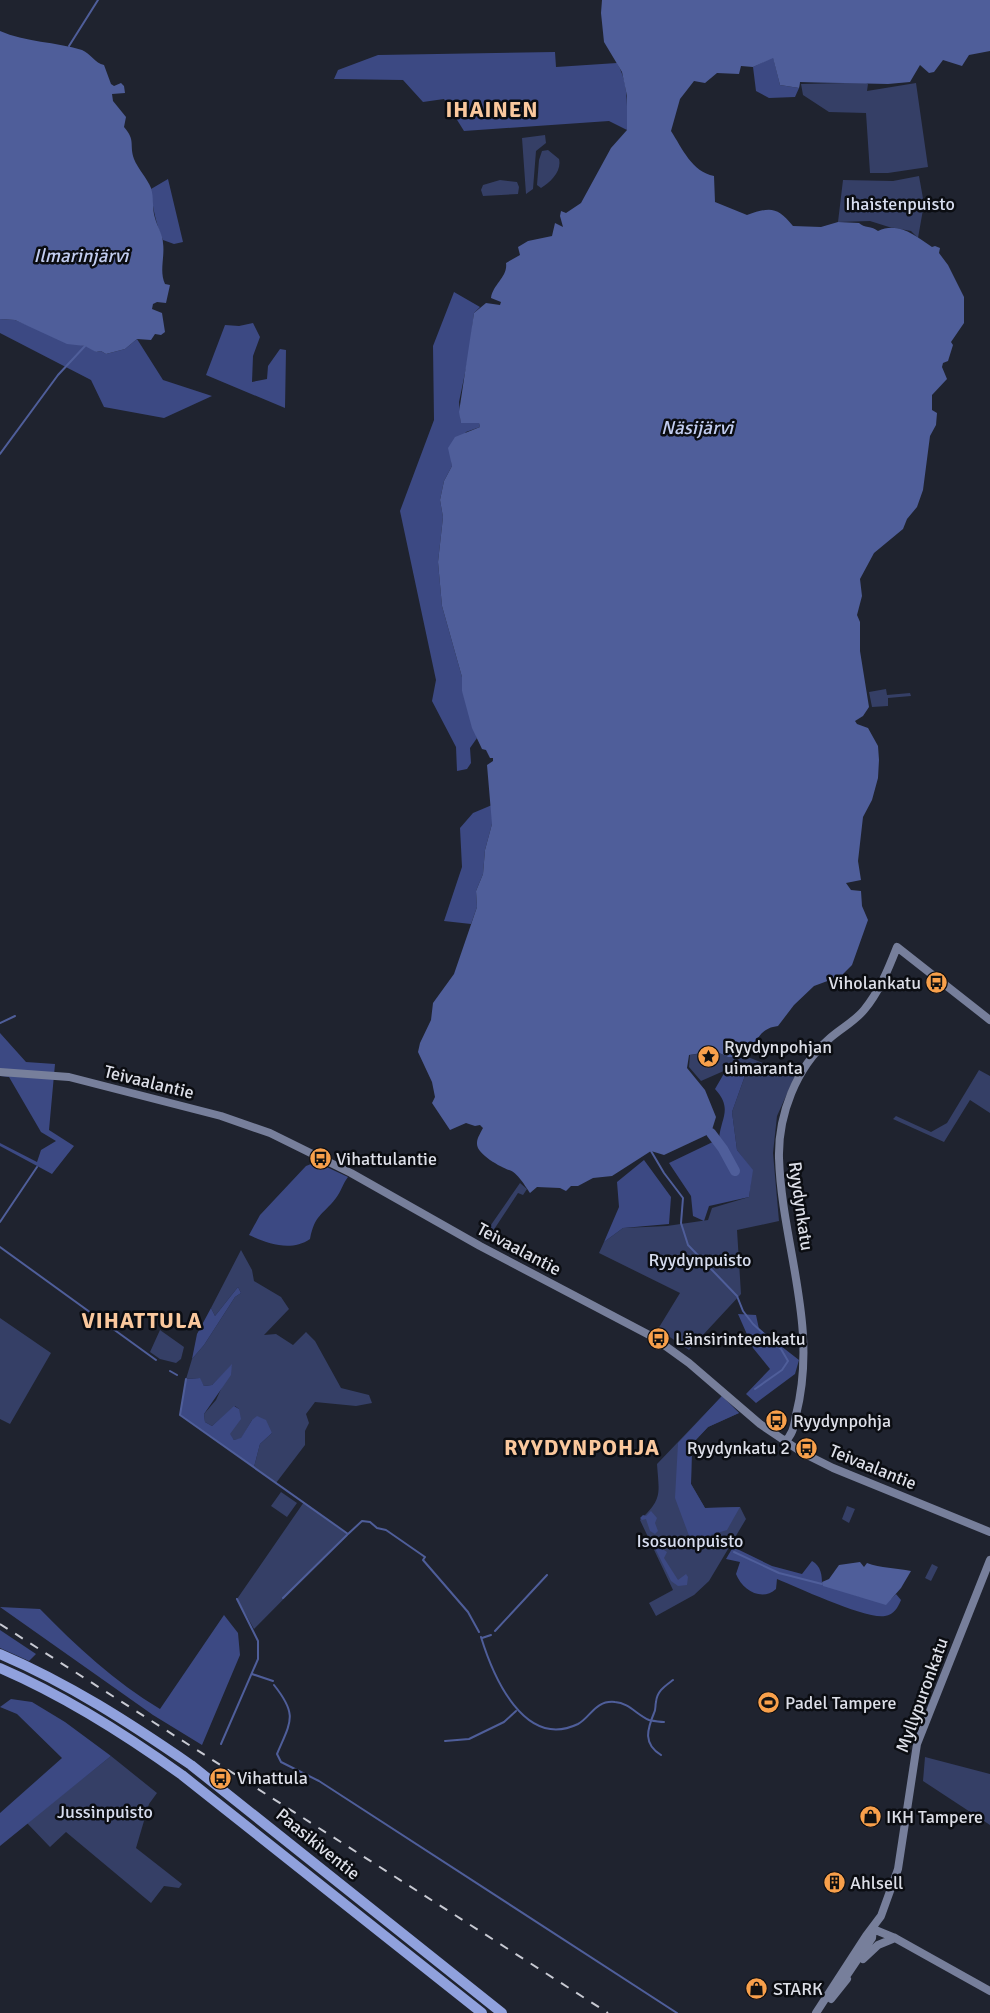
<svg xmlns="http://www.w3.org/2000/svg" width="990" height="2013" viewBox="0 0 990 2013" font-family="Signika,sans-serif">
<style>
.green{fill:#353f66}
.forest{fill:#3c4983}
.water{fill:#4f5e9a}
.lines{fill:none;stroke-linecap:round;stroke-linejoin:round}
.stream{stroke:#4f5e9a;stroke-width:2}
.river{stroke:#4f5e9a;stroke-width:10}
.secondary{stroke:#777f9b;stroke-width:8}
.highway{stroke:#90a1dd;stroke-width:10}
.rail{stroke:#c8cad3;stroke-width:2;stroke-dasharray:9 9;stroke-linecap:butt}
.labels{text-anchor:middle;stroke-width:5;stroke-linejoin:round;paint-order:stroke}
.park-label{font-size:18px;fill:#d7ddef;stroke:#0b0d12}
.poi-label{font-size:18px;fill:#dddfe8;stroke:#0b0d12;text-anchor:start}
.street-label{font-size:18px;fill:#dddfe8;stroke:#0b0d12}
.water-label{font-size:19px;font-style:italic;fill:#c2cdf0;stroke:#0b0d12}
.district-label{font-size:22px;font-weight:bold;letter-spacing:1px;fill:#fac89d;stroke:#0b0d12}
</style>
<rect width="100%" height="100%" fill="#1f232f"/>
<path class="green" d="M782,36L868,84L867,91L916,83L928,167L888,173H870L866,113L829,112L803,95L801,84L846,83L800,82L799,88Z
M545,135L546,143L536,151L533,189L526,194L522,138Z
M548,150L559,159C562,171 551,182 541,188L537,185L539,160L542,151Z
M919,176L924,204L918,238L911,231L889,227L870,221L838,222L843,180L893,181Z
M500,180L517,182L519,187L518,194L483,196L481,190L483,185Z
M886,689L887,695L910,693L911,696L888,698V706L872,707L869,692Z
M715,1051L728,1057H748L795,1076L777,1116L773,1153L779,1221L737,1230L741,1294L689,1350L658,1329L680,1293L599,1253L604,1242L623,1228L667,1226L708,1220L712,1208L749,1197L752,1170L737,1150L732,1112L747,1070H726L701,1081L689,1067L690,1055Z
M979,1070L990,1076V1113L970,1100L944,1142L893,1119L896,1116L931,1132L947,1123Z
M520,1183L527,1189L523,1195L518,1193L489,1237L484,1235Z
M241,1250L252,1270L254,1281L281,1297L289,1309L264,1335L276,1334L293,1345L306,1332L315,1341L341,1388L369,1395L372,1403L356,1406L315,1402L306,1414L309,1423L305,1431V1445L276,1483L254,1467L260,1444L272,1433L252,1420L241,1439L234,1440L229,1434L239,1409L235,1406L212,1426L205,1422L204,1414L216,1400L232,1365L212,1385L204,1386L199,1378L186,1379L192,1359L204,1345L235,1297L241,1293L238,1287L215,1316L211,1308Z
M0,1318L51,1353L10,1424L0,1419Z
M160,1330L184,1347L181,1359L176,1363L160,1359L150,1352Z
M722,1396L739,1413L708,1427L692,1444L691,1484L705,1508L740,1507L746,1519L709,1581L694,1595L656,1616L649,1603L673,1590L640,1520C663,1499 659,1493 657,1464Z
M281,1492L297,1503L287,1517L271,1506Z
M304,1502L348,1534L254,1629L237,1599Z
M847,1506L855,1509L849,1523L842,1519Z
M932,1564L938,1567L931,1581L925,1578Z
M111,1756L157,1793L149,1804L136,1848L182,1884L179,1888L164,1886L151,1903L66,1832L50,1847L27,1823Z
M925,1757L990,1774V1825L923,1781Z"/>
<path class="forest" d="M555,52L556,67L617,63C629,83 627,107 627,130L609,121L464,131L444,99L423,102L403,80L334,79L338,70L378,55Z
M773,57L780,85L799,88L795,97L769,98L756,91L753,67Z
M168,179L183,242L174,244L163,240C156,225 152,205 151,189Z
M454,292L480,307L474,313L473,321L470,349L459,402L461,423H479L480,427L466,432L451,455L452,466L444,481L440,500L443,517L438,562L442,606L462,677V689L477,738L470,748L471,763L467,769L457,771L456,747L432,701L436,680L400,511L434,420L433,346Z
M0,319L15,320L72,343L90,347L96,352L101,351L106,354L125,349L137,339L163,380L212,396L164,418L104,407L91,380L0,333Z
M253,323L260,337L253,356L252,382L267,379L268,366L280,349L286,350L285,408L206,375L225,325L239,326Z
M492,805V824L485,850L483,874L476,891L477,907L471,924L444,921L462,867L460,828L473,813Z
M0,1033L26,1062L55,1064L49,1130L74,1146L52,1174L0,1146V1143L37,1162L41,1150L56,1141L41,1132L9,1077L0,1076Z
M726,1070H747L732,1112L737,1150L753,1170L749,1197L709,1206L704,1221L693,1216L691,1196L669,1163L719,1139C721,1117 733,1109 715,1089Z
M644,1160L671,1197L669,1224L623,1228L604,1242L619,1207L617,1182Z
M316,1162L348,1177C343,1183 341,1192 336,1198C322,1216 315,1214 310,1239C291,1252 268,1244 249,1235L260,1215L306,1166Z
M238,1287L241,1293L235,1297L204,1345L192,1359L197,1334L211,1308L215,1316Z
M738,1314L756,1315L759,1329L799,1360L795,1374L756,1403L746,1394L770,1369L753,1348Z
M232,1364L231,1375L204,1414L205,1422L212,1426L234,1406L239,1409L241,1419L230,1434L234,1440L241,1438L252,1420L257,1416L266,1420L272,1433L260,1444L254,1467L180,1415L186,1379L200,1378L204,1386L212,1385Z
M722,1396L739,1413L708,1427L692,1444L691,1484L705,1508L740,1507L727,1530L691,1541L675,1498L678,1443Z
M651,1511L657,1518L655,1523L658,1531L655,1534L650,1531L646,1519L642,1520L640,1518L643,1515L646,1516Z
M661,1536H665L667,1540L664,1550L667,1552L664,1558L678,1580L686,1574L688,1577L687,1585L678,1586L671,1581L654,1546L656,1539Z
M733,1547L772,1566L802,1574L812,1561C821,1566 822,1575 822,1584L861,1597L891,1599L896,1594L901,1600C898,1607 894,1615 885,1616C867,1620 797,1587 777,1579L776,1589C762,1602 742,1590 736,1574L740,1562L726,1559Z
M0,1607L40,1609C76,1646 115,1682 160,1709L224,1615L238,1633L240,1655L202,1745L153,1715Z
M0,1630L36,1654L29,1661L0,1648Z
M11,1699L32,1702L65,1722L111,1756L0,1846V1813L62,1758L17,1714L0,1707Z"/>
<path class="water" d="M602,0H990V51L969,55L962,66L943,60L934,72L929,73L920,65L910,82L888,84L800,82L799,88L780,85L773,58L753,67L741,66L739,74L717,73L705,83L694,81L680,99L671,131C682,148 692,172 714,176L715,202L747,215C770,207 777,206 793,226L821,227L838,222L859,223C864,228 872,226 878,231C898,221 916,236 932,247L935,246L940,248L939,253L948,265L964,297V323L951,342L953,345L948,361L943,363L942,367L947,379L932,395V410L937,413L936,425L930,436L923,490L917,507L907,519L903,529L874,553L860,579L862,596L857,615L860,622V651L869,707L863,716L855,721L857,724L868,728L878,746L879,760L878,778L872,800L863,817L858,861L861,880L846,883L851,890L861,891L862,906L868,920L852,965L841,976L814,986L794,1005L778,1026C760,1028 756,1041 748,1057H728L715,1051L689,1055L687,1068L705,1090L716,1117L711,1133L664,1155L651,1151L612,1176L593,1178L578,1186H571L566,1191L560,1188L537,1187L530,1193C526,1187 517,1172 509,1170C501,1167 476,1154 477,1143C477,1138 481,1132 483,1128L480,1125L475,1126L466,1123L450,1130L432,1103L435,1097L432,1082L418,1052L420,1043L431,1020L433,1003L454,974L477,907L476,891L483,874L485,850L492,824L487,765L493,761V758H490L486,750L482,749L472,728L462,691V677L442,606L438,562L443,517L440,500L444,481L452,466L448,448L455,437L480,427L479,423H461L459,412L474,313L486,303L500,305L501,302L491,298C493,284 508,277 506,263L520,255L518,247L528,241L552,236L555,223L563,227L560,216L561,211L566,213L581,203L611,148L627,130V96L622,72L604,42L601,13Z
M0,31C25,42 56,42 82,50C91,54 95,63 104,65L111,84L114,86L121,83L124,86L125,93L112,94L113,101L126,117L124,127C136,141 129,144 134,159C138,169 147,178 151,188C154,197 152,209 155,218C157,226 163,235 163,243C165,257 159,271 165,284L170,285L166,303L157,302L153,304L152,309L162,313L165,332L161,335L155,334L151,340L137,339L125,349L106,354L101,351L96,352L85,346L67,344L15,320L0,319Z
M860,1562L864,1567L867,1563C880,1568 897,1568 911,1571L901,1588L886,1605L823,1586L822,1582L829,1579L839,1565Z"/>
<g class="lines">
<path class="stream" d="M69,46L98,0
M0,454L58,375L85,346
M0,1023L15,1016
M651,1151L664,1173L683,1198L681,1223L688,1245L737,1296L743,1311L753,1324L781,1349L788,1361L782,1370L755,1389
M0,1222L37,1167
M0,1247L156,1360
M170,1371L177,1375
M186,1379L180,1415L348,1534L362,1521L370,1522L377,1528L386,1530L425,1557L423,1560L468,1612L479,1632
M734,1552L779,1573L822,1584
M283,1598L347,1535
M495,1631L547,1575
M481,1637C493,1676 524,1750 578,1724C591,1717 595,1700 615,1702C629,1703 637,1715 649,1720C654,1721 659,1722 664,1722
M482,1638L491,1635
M252,1674L273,1681
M274,1685C298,1715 291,1721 277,1754L281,1762L319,1781L677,2013
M445,1741L469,1739L504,1722L516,1711
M221,1744L258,1659V1641L237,1599
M661,1755C643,1744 647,1730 654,1713C656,1710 655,1706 656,1702C657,1691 665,1686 673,1680"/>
<path class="river" d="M711,1133L723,1149L735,1171"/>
<path class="secondary" d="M0,1072L69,1077L221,1116L270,1133L351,1173L480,1246L653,1337L689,1363L760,1424L803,1453L833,1468L990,1532
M784,1442C793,1435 794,1426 796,1415C819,1325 782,1246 779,1158C778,1115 796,1068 829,1039C840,1029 854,1022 864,1010C879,992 888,970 897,947L990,1020
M873,1929L895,1938L990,1991
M863,1959L878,1945L895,1938
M843,1981L872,1938L873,1929
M831,1999L847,1979
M816,2013L866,1936L881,1916L898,1869L917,1744L990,1560"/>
<path class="highway" d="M0,1654C68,1683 130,1723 191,1765L502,2013
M0,1668C65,1696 125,1734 182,1775L482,2013"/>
<path class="rail" d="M0,1624L608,2013"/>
</g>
<defs>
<symbol id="bus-disc" viewBox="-11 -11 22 22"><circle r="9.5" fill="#f8a04b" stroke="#0b0d12"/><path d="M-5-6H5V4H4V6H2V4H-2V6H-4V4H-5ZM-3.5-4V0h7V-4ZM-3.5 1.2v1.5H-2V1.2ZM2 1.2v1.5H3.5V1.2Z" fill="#111"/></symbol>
<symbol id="sight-disc" viewBox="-11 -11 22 22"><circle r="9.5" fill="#f8a04b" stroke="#0b0d12"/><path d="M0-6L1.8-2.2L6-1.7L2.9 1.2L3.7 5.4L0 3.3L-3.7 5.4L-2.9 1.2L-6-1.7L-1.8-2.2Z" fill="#111"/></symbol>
<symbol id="stadium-disc" viewBox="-11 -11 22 22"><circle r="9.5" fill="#f8a04b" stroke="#0b0d12"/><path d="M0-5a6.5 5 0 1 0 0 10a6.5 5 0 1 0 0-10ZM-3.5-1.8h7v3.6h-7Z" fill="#111"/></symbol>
<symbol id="shop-disc" viewBox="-11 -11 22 22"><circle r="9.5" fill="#f8a04b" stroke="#0b0d12"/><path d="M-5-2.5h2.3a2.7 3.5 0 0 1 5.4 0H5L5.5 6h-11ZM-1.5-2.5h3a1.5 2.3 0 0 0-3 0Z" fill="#111"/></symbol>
<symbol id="building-disc" viewBox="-11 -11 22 22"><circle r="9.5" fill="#f8a04b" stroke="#0b0d12"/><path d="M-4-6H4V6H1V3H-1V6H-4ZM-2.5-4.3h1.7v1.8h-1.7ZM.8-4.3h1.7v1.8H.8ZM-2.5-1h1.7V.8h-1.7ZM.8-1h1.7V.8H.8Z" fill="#111"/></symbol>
</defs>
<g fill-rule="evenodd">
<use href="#bus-disc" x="924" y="970" width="25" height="25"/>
<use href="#sight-disc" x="696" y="1044" width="25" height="25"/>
<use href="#bus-disc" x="308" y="1146" width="25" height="25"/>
<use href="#bus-disc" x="646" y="1326" width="25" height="25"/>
<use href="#bus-disc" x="764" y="1408" width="25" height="25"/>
<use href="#bus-disc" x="794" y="1436" width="25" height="25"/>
<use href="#stadium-disc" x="756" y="1690" width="25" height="25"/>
<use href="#bus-disc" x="208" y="1766" width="25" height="25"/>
<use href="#shop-disc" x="858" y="1804" width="25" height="25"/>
<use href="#building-disc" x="822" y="1870" width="25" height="25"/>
<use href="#shop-disc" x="744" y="1976" width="25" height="25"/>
</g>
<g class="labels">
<g class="park-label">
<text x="900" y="210">Ihaistenpuisto</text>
<text x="700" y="1266">Ryydynpuisto</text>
<text x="690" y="1547">Isosuonpuisto</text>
<text x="105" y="1818">Jussinpuisto</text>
</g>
<g class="poi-label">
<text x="921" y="989" text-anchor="end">Viholankatu</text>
<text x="724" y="1053">Ryydynpohjan<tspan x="724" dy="21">uimaranta</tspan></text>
<text x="336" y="1165">Vihattulantie</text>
<text x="675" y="1345">Länsirinteenkatu</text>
<text x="793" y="1427">Ryydynpohja</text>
<text x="790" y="1454" text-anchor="end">Ryydynkatu 2</text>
<text x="785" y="1709">Padel Tampere</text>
<text x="237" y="1784">Vihattula</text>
<text x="886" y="1823">IKH Tampere</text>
<text x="850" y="1889">Ahlsell</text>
<text x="773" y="1995">STARK</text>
</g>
<g class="street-label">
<text transform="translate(149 1082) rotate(14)" y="6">Teivaalantie</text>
<text transform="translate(801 1206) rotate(82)" y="6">Ryydynkatu</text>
<text transform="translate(519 1249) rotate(28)" y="6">Teivaalantie</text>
<text transform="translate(873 1467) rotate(22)" y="6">Teivaalantie</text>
<text transform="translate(922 1695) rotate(-70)" y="6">Myllypuronkatu</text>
<text transform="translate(318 1844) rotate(39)" y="6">Paasikiventie</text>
</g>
<g class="water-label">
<text x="81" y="262">Ilmarinjärvi</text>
<text x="697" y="434">Näsijärvi</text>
</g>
<g class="district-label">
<text x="492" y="117">IHAINEN</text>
<text x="142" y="1328">VIHATTULA</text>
<text x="582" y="1455">RYYDYNPOHJA</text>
</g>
</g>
</svg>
